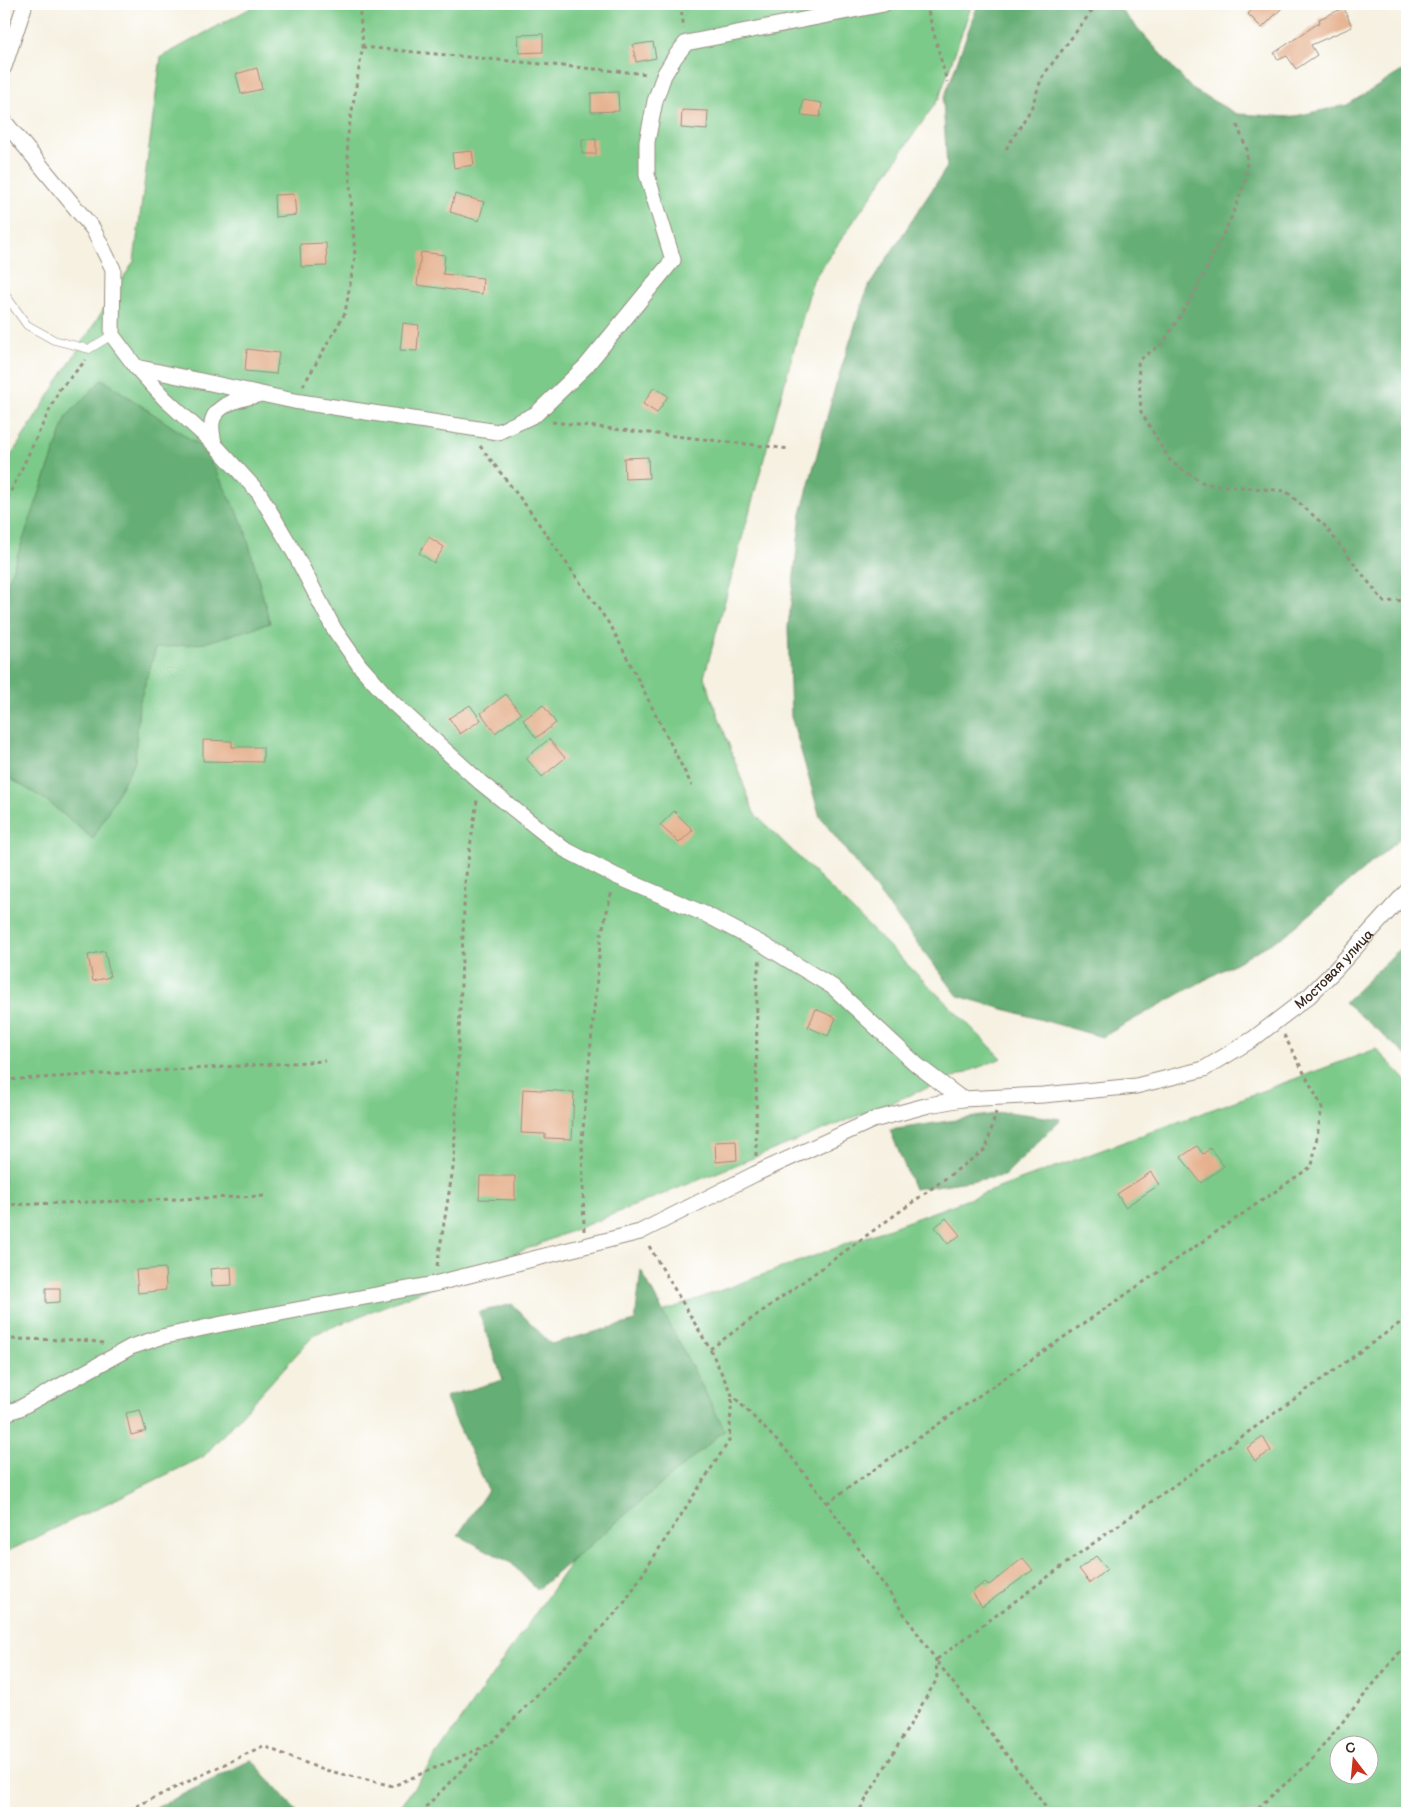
<svg xmlns="http://www.w3.org/2000/svg" width="1411" height="1817" viewBox="0 0 1411 1817" font-family="'Balsamiq Sans',sans-serif">
<style>
.green{fill:#7cca89;stroke:#5c7a54;fill-rule:evenodd}
.forest{fill:#65ae75;stroke:#506c4a}
.building{fill:#e5b08d}
.lines{fill:none;stroke-linecap:round;stroke-linejoin:round}
.service-casing{stroke:#988e80;stroke-width:9}
.minor-casing{stroke:#988e80;stroke-width:17}
.path{stroke:#988e80;stroke-width:3;stroke-dasharray:4 4;stroke-linecap:butt}
.service{stroke:#fff;stroke-width:8}
.minor{stroke:#fff;stroke-width:15}
.labels{text-anchor:middle;stroke-width:5;stroke-linejoin:round;paint-order:stroke}
.street-label{font-size:14px;fill:#3b2a1e;stroke:#fff}
</style>
<rect width="100%" height="100%" fill="#fff"/>
<filter id="ink" filterUnits="userSpaceOnUse"><feTurbulence type="fractalNoise" baseFrequency=".02" numOctaves="2"/><feDisplacementMap in="SourceGraphic" scale="10" xChannelSelector="R" yChannelSelector="G"/><feConvolveMatrix kernelMatrix="1 2 1 2 8 2 1 2 1" color-interpolation-filters="sRGB"/></filter>
<filter id="wash" filterUnits="userSpaceOnUse"><feTurbulence type="fractalNoise" baseFrequency=".0096" numOctaves="4" result="noise"/><feDisplacementMap in="SourceGraphic" scale="20" xChannelSelector="R" yChannelSelector="G"/><feGaussianBlur stdDeviation="1.12" result="paint"/><feColorMatrix in="noise" values="0 0 0 0 0 0 0 0 0 0 0 0 0 0 0 0 0 1.4 0 .05"/><feComposite in="paint" operator="in"/></filter>
<g filter="url(#wash)">
<rect width="100%" height="100%" fill="#f6f1e1"/>
<path class="green" d="M258,4H972L939,98L813,280L704,677L754,813L1002,1058L315,1334L203,1457L4,1553V467L134,261L161,57Z
M1376,1049L1407,1081V1813H396L677,1411L643,1319ZM1338,1744H1368V1774H1338Z"/>
<path class="forest" d="M978,4H1116L1192,89L1237,114L1291,117L1347,105L1407,68V833L1284,936L1102,1037L958,996L820,817L791,716L788,627L801,514L834,391L867,289L947,167L943,101Z
M102,379L205,449L244,526L270,623L204,643L156,648L139,704L135,761L93,839L46,800L4,775V603L9,579L67,416Z
M1407,942V1056L1345,1002Z
M1008,1112L1061,1119L1004,1176L914,1189L890,1130Z
M641,1270L725,1430L537,1590L511,1563L458,1535L488,1490L445,1397L503,1380L479,1312L512,1304L551,1344L635,1321Z
M252,1760L298,1813H146L251,1760Z"/>
<g id="blocks">
<path class="building" d="M1258,4H1286L1262,28L1248,14Z
M1344,8L1352,27L1311,45L1317,55L1296,69L1287,56L1278,60L1274,53L1320,22L1319,19Z
M543,34V52L519,53L518,35Z
M653,42L656,58L636,62L633,45Z
M257,68L262,89L241,94L236,74Z
M618,92L619,111L591,112V93Z
M803,100L822,103L820,117L801,115Z
M682,110L708,111L707,130L681,128Z
M582,139H596V154H582Z
M472,151L474,165L454,168L452,153Z
M294,194L296,215L275,217L274,195Z
M455,194L484,202L479,221L450,212Z
M326,243L327,266L301,267L300,244Z
M421,252L445,255L443,274L483,278L482,294L417,285Z
M403,323L419,325L417,351L400,350Z
M247,349L279,353L276,374L245,371Z
M654,387L668,396L657,413L643,404Z
M648,457L649,478L625,479L624,458Z
M429,537L444,547L434,563L419,553Z
M506,694L521,714L495,733L481,713Z
M470,705L481,720L460,734L449,718Z
M543,705L556,723L536,738L523,720Z
M549,739L565,758L542,777L526,758Z
M203,740L232,741V747H263V762L203,761Z
M674,811L693,830L679,843L660,825Z
M105,951L110,977L93,981L88,955Z
M816,1009L836,1018L828,1036L808,1027Z
M523,1089L574,1092L572,1139L545,1138V1134L521,1133Z
M736,1141L737,1160L716,1162L715,1142Z
M1197,1146L1203,1154L1210,1148L1224,1166L1201,1183L1181,1157Z
M1151,1172L1159,1185L1125,1207L1117,1194Z
M480,1176H515V1200L479,1199Z
M946,1218L960,1235L948,1244L935,1227Z
M231,1267L232,1285L212,1286L210,1269Z
M165,1268L166,1290L138,1293L136,1270Z
M46,1288H60V1302L46,1303Z
M140,1410L146,1431L131,1435L126,1413Z
M1263,1437L1271,1451L1255,1461L1247,1448Z
M1096,1556L1107,1569L1090,1583L1079,1569Z
M1023,1558L1033,1570L982,1607L972,1592L985,1582L988,1586Z"/>
</g>
</g>
<g filter="url(#ink)">
<use href="#blocks" fill-opacity="0" stroke="#988e80" stroke-width="1"/>
<g class="lines">
<defs>
<path id="service" d="M4,293L27,325L54,340L89,349L112,335"/>
<g id="minor">
<path d="M4,67L25,4"/>
<path id="s1" d="M4,121L93,229L113,269L112,335L136,367L165,399L214,444L259,493L295,554L334,629L360,666L392,702L480,782L564,849L616,876L707,915L762,944L833,987L917,1065L962,1099L1043,1095L1136,1086L1204,1069L1253,1039L1309,996L1335,970L1407,891"/>
<path d="M136,367L294,401L498,432L536,414L586,366L673,260L647,175V142L655,101L664,75L675,57L686,43L884,4"/>
<path d="M214,444C213,437 211,429 212,423C214,404 243,398 258,395"/>
<path d="M4,1414L20,1408L131,1347L161,1337L222,1324L434,1284L640,1232L755,1174L873,1120L929,1105L962,1099"/>
</g>
</defs>
<use href="#service" class="service-casing"/>
<use href="#minor" class="minor-casing"/>
<path class="path" d="M680,4L684,28
M926,4L947,82
M362,47L648,74
M1237,125L1247,150L1246,179L1232,216L1194,294L1163,343L1138,361L1141,412L1171,462L1205,484L1286,491L1324,525L1384,602L1407,600
M1006,149L1031,109L1042,77L1097,4
M303,386L345,313L355,256L347,140L363,45L359,4
M552,422L790,449
M480,446L527,507L612,628L692,786
M4,506L59,390L86,360
M4,1080L325,1061
M756,1156L757,975L760,960
M4,1205L265,1196
M584,1231L582,1140L601,935L612,891
M649,1246L710,1349L732,1395L786,1450L827,1503L936,1660L937,1679L858,1813
M437,1266L454,1162L465,882L477,800
M4,1339L83,1340L103,1343
M710,1349L986,1149L996,1112
M827,1503L954,1413L1312,1166L1322,1107L1284,1035
M122,1813L263,1746L321,1769L393,1786L490,1744L622,1606L729,1441L732,1395
M420,1813L482,1749
M1050,1813L936,1660L1084,1550L1407,1318
M1252,1813L1309,1763L1407,1643"/>
<use href="#service" class="service"/>
<use href="#minor" class="minor"/>
</g>
</g>
<g class="labels">
<g class="street-label">
<text dy="5" stroke="none"><textPath href="#s1" startOffset="1825">Мостовая улица</textPath></text>
</g>
</g>
<rect width="1411" height="1817" fill="none" stroke="#fff" stroke-width="20"/>
<g transform="translate(1354 1760) rotate(344)"><circle r="24" fill="#ffffff" stroke="#b1aaa5"/>
<path d="M0-4L9 19L0 12L-9 19Z" fill="#c8321e"/>
<text y="-8" font-size="14" font-weight="bold" text-anchor="middle" fill="#3b2a1e">С</text>
</g>
</svg>
